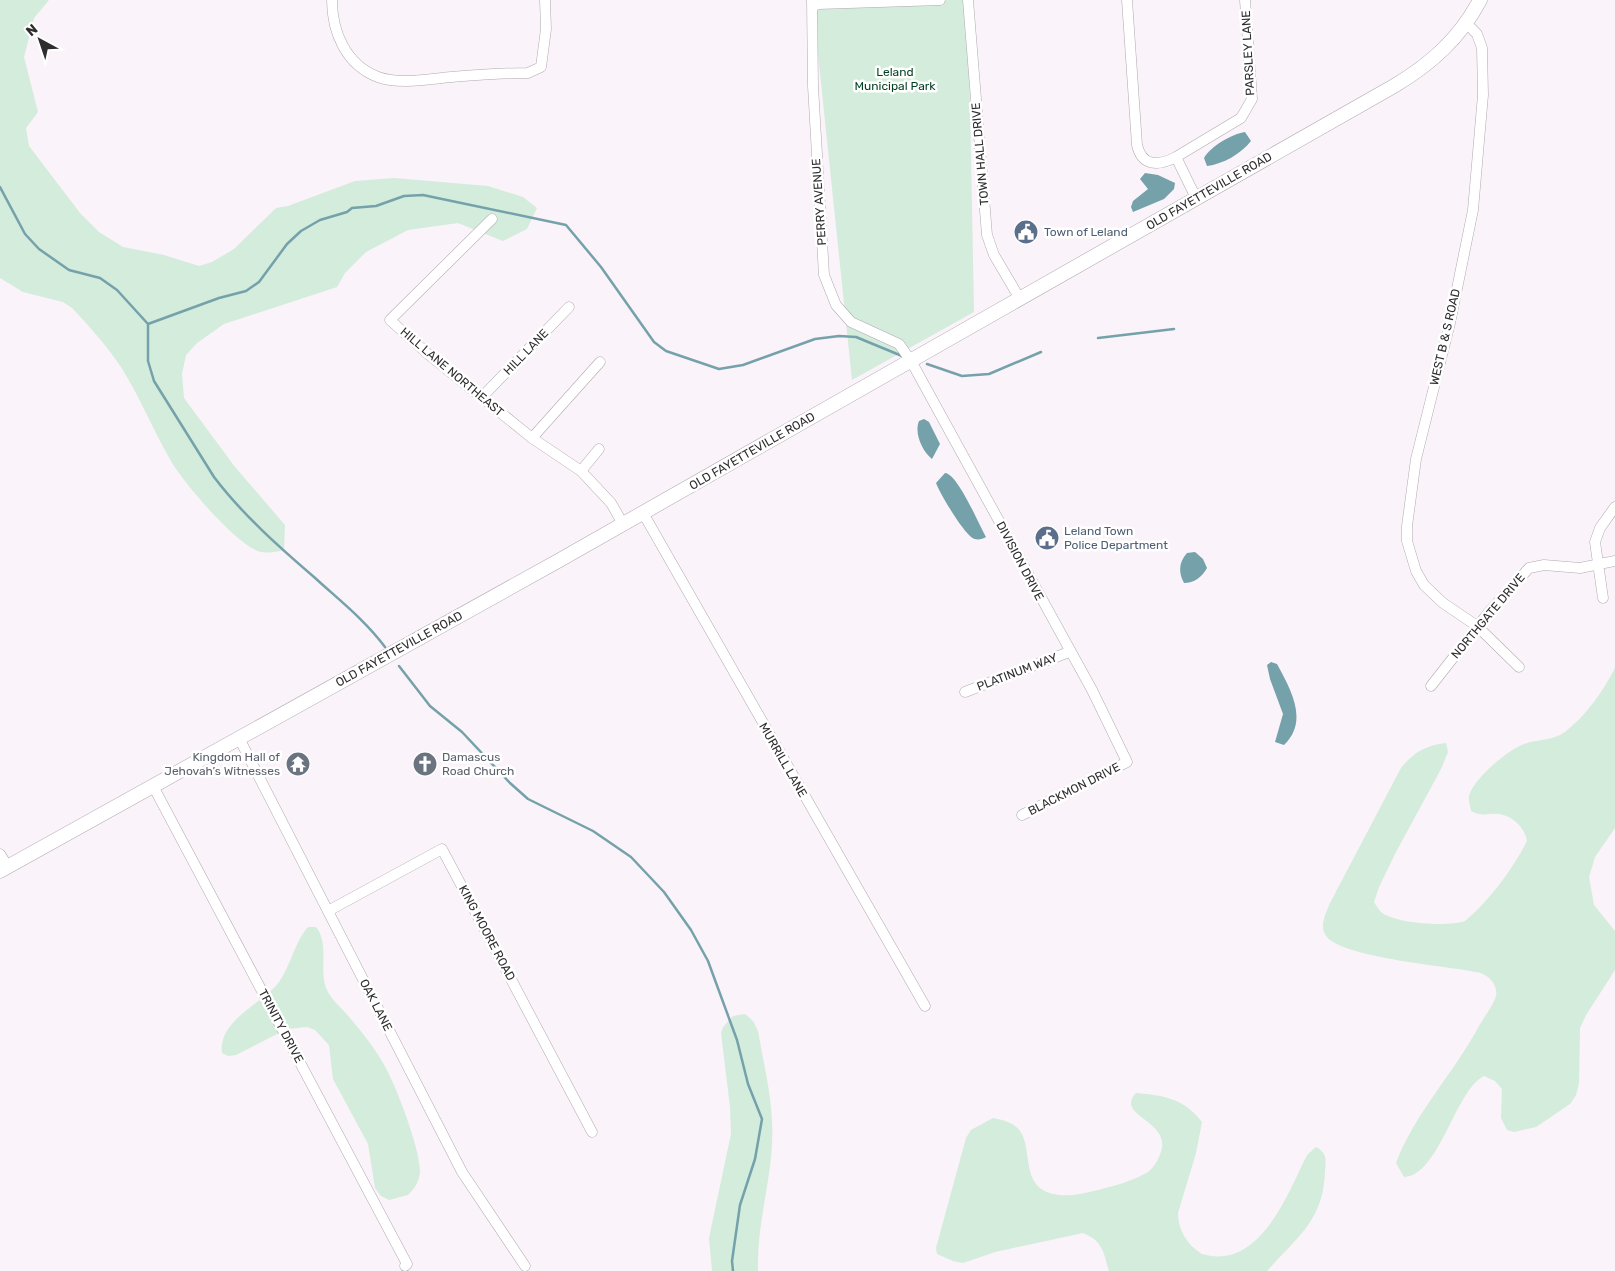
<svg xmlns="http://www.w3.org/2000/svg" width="1615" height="1271" viewBox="0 0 1615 1271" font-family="Rubik,sans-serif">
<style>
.green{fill:#d3ecdb}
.water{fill:#75a1aa}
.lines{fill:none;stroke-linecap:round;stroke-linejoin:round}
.stream{stroke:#75a1aa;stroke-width:2.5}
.street-casing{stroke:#b0a9af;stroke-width:11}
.secondary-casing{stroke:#b0a9af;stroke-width:15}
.street{stroke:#fff;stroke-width:10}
.secondary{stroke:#fff;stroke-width:14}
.labels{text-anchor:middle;stroke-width:5;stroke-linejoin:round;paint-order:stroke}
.street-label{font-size:12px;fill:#302d2f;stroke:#fff}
.park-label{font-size:12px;fill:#003f21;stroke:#fff}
.service-label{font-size:12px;fill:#4e5e75;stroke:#fff;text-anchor:start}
.worship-label{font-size:12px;fill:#5b616d;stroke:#fff;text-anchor:end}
</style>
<rect width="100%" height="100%" fill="#faf3f9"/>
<path class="green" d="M0,0H49L34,18L24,57L38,112L26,128L29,146L80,213L99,232L123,247L164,255L199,266L212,262L234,249L276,208L288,206L355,181L394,178L488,186L523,197L537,208L527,229L503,241L458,223L408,230L366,252L345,273L337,287L224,324L197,343L186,355L182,374L184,398L235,467L285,525L284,550C277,552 268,553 261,552C238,547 183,482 171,461C153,430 140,397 121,367C107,346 89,326 72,308L63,302L23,292L0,278Z
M945,0H968L974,312L852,380L813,6Z
M1615,668V828L1595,857L1589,877L1594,905L1615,931V970L1586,1015L1580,1028L1579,1083L1576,1095L1570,1104L1536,1127L1514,1132L1507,1130L1501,1118L1502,1089L1495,1081L1484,1076C1455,1090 1440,1175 1404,1177L1396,1163C1415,1113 1454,1073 1479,1026C1484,1017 1493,1006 1496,996C1498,985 1490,977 1481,973C1450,966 1342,958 1326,936C1319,926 1326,913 1330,903L1401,768C1413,753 1426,745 1446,743L1448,752L1441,769L1396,852L1379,887L1374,902C1376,905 1378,909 1381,912C1395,924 1449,927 1465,921C1490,900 1512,870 1527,841C1525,828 1513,816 1499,814C1488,813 1482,817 1471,811C1471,807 1468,801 1469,796C1473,779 1508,750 1524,744C1538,739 1552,741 1565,732C1586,716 1603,691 1615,668Z
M308,927H316C330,944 318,971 327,990C332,1001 342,1008 349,1017C361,1031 374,1047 383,1063C395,1082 421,1151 420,1172C419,1182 415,1188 408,1195L389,1200L381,1196L375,1188L368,1144L333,1079L329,1045L315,1030L307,1027L287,1029L236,1055L228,1056L222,1053C218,1023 256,1006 275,987C290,971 293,944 308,927Z
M745,1014L753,1021L758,1031C763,1061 771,1092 772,1122C775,1172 756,1221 758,1271H712L709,1238L731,1134L730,1107L721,1033L723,1027L733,1016Z
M1136,1093C1163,1095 1185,1099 1202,1122L1196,1153L1178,1213C1178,1230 1187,1245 1202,1254C1260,1271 1288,1193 1307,1155L1316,1147C1327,1153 1326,1159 1325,1170C1324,1220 1298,1236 1267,1271H1109C1104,1253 1102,1240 1083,1233L995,1252L963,1263L953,1261L937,1254L936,1248L966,1138L971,1130L993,1118C1004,1120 1016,1123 1022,1134C1027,1144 1027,1160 1030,1171C1037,1201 1071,1197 1094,1191C1113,1186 1131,1182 1148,1172C1153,1168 1157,1162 1159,1157C1177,1120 1113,1117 1136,1093Z"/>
<path class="water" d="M1245,132L1251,141C1241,154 1223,164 1207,166L1204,158C1211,146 1232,134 1245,132Z
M1145,173L1158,175L1175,183L1174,189L1164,199L1133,212L1131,207L1133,201L1148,189L1140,179Z
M924,419L929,422L940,444L932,459C922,451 914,433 919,421Z
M945,473C958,474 979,525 986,537C983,539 978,540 975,539C966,538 939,492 936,483Z
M1195,552L1203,559L1207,568C1202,577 1194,583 1184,583C1178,572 1179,562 1187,553Z
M1271,662L1277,664C1291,690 1309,721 1284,745L1275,742L1283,714L1270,679L1267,665Z"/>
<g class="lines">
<path class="stream" d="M0,187L25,234L39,249L69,270L100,278L117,290L148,324V361L154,381L214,477C242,514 279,547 314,577C339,600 364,619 385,647
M148,324L219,298L246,291L259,282L287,244L301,231L320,220L347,212L352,208L376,206L404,196L423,195L566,225L601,267L654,342L666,351L719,369L743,365L815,339L839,336L856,337L902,356
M1098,338L1174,329
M927,364L962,376L989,374L1041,352
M399,666L430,706L462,732L510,783L528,799L593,831L631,857L664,892L691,930L708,961L737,1040L748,1084L762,1119L755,1159L740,1205L732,1261L733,1271"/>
<defs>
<path id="street" d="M332,0C332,32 346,65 378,77C400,85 429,79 451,77C477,75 502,73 528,73L541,67L546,29L545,0
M812,0L813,86L824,275L836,305L851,322L899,344L911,361L1092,690L1127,762L1022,815
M968,0L987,235L994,255L1020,299
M1127,0L1137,145C1142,167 1159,166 1176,157L1241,118L1252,99L1245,0
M813,6L818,4L940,0
M1466,23L1477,34L1482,48L1483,95L1473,210L1450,323L1416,459L1407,526V541L1416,571L1424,585L1443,603L1477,626L1519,667
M1176,157L1196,198
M492,219L390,320L428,354L532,438L581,471L611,503L623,524
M482,397L569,307
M532,438L600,362
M581,471L599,449
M643,513L925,1006
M1603,598L1595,542L1600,528L1615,507
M1431,686L1489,612L1529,568L1544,565L1580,568L1615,561
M965,692L1069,652
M239,738L462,1172L525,1266
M153,786L407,1264L405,1266
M0,854L8,867
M328,911L442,849L592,1132"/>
<path id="secondary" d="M0,871L558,561L1394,86C1431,64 1460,38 1480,0"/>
</defs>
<use href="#street" class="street-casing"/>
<use href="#secondary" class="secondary-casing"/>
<use href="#street" class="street"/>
<use href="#secondary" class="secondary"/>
</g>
<defs>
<symbol id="civic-disc" viewBox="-11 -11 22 22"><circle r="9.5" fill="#5c6f8a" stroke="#fff"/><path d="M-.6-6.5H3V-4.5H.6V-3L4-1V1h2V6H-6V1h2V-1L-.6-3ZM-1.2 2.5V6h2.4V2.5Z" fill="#fff"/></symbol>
<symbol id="temple-disc" viewBox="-11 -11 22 22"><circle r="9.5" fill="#6b7280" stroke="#fff"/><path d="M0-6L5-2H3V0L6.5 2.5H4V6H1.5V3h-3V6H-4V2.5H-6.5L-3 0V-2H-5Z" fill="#fff"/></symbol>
<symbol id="church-disc" viewBox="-11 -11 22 22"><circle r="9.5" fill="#6b7280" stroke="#fff"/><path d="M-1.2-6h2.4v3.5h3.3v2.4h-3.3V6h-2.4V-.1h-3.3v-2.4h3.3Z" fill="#fff"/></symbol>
</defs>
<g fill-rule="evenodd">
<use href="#civic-disc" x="1012" y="218" width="28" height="28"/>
<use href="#civic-disc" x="1033" y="524" width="28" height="28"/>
<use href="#temple-disc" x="284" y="750" width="28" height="28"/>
<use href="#church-disc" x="411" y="750" width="28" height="28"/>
</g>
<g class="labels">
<g class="street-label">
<text transform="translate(1248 53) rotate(-93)" y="4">PARSLEY LANE</text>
<text transform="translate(980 154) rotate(-95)" y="4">TOWN HALL DRIVE</text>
<text transform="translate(1209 191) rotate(-30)" y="4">OLD FAYETTEVILLE ROAD</text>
<text transform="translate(819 202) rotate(-94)" y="4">PERRY AVENUE</text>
<text transform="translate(1445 337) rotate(-77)" y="4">WEST B &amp; S ROAD</text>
<text transform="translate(526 352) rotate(-46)" y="4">HILL LANE</text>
<text transform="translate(452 372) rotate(40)" y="4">HILL LANE NORTHEAST</text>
<text transform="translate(752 451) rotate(-30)" y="4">OLD FAYETTEVILLE ROAD</text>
<text transform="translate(1020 561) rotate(62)" y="4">DIVISION DRIVE</text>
<text transform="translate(1488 616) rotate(-50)" y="4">NORTHGATE DRIVE</text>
<text transform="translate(399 649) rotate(-29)" y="4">OLD FAYETTEVILLE ROAD</text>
<text transform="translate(1017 672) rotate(-21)" y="4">PLATINUM WAY</text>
<text transform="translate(783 760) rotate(60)" y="4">MURRILL LANE</text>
<text transform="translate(1074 789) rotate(-27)" y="4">BLACKMON DRIVE</text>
<text transform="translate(487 933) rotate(62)" y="4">KING MOORE ROAD</text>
<text transform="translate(376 1005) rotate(63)" y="4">OAK LANE</text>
<text transform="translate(281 1026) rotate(62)" y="4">TRINITY DRIVE</text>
</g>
<g class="park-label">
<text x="895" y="76">Leland<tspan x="895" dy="14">Municipal Park</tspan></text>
</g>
<g class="service-label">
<text x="1044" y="236">Town of Leland</text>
<text x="1064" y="535">Leland Town<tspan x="1064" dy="14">Police Department</tspan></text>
</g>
<g class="worship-label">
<text x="280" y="761">Kingdom Hall of<tspan x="280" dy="14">Jehovah’s Witnesses</tspan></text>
<text x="442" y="761" text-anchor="start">Damascus<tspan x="442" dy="14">Road Church</tspan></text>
</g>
</g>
<g transform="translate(40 40) rotate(320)" stroke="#ffffff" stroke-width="4" paint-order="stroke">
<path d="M0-4L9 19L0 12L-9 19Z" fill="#302d2f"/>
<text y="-8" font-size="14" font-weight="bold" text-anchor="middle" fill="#302d2f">N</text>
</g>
</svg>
